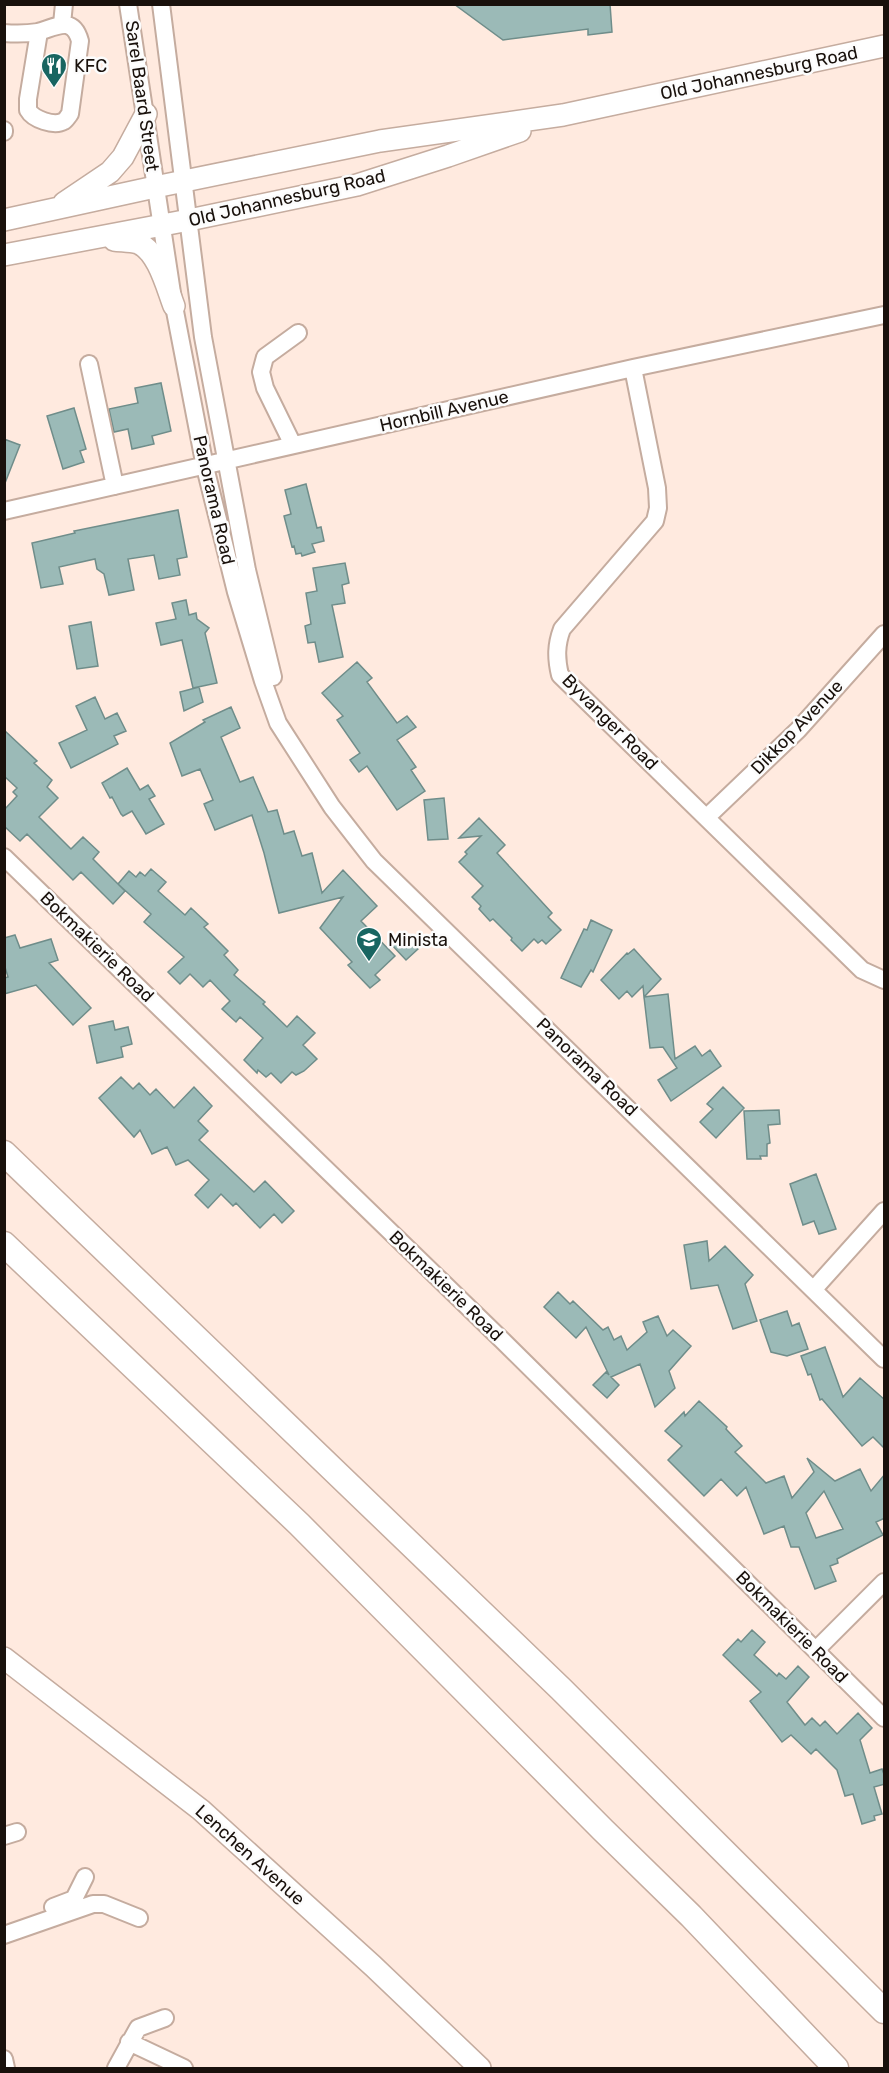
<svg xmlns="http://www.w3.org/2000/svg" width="889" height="2073" viewBox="0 0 889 2073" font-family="Rubik,sans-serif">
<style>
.building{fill:#9bbab7;stroke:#6f8d8a;stroke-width:1.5;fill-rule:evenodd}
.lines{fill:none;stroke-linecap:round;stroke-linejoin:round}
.minor-casing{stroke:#c5ac9f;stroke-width:20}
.major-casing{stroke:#c5ac9f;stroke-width:24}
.highway-casing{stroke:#c5ac9f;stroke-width:27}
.minor{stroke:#fff;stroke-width:16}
.major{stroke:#fff;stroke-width:21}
.highway{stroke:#fff;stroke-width:24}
.labels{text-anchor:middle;stroke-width:5;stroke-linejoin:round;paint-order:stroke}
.poi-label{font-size:18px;fill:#19110c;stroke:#fcfcfc;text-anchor:start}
.street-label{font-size:18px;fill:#19110c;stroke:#fcfcfc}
</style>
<rect width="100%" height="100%" fill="#ffeadf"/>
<path class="building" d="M454,4H610L612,32L588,35V29L503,40Z
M161,383L171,431L152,436L154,444L132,449L128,429L114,432L109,409L138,403L135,388Z
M74,408L86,449L80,451L84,462L63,469L47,416Z
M4,439L20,445L5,483H4Z
M306,484L317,528L321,527L324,541L312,544L315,552L302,556L301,553L296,554L294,546L292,547L284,516L291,514L285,490Z
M178,510L187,557L177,559L180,575L159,579L154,555L128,559L134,590L109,595L104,574L97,569L95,559L59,567L63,584L41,588L32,543L75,533L74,531Z
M345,563L349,583L342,585L345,603L332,605L343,657L319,662L315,642L308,643L305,626L311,624L306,593L317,591L313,568Z
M186,600L189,615L196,613L197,619L209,628L205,633L217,683L193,688L182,640L161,645L156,623L176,619L172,603Z
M91,622L98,666L77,669L69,626Z
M357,662L372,678L367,682L397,723L407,716L416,727L397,740L416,767L411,770L425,791L397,810L367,766L359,772L350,760L360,753L337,720L343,716L322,693Z
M199,687L203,702L184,711L180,692Z
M95,697L105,719L117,713L126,731L114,736L118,744L71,768L59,743L87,730L76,706Z
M231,707L240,728L221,737L240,782L253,777L268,812L277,810L284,834L294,831L302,856L312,853L322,893L343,870L377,906L361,921L395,956L375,975L380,980L370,988L348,965L352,962L320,928L343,897L279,913L264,853L252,815L215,830L204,804L213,800L200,769L182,776L170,743L205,722L203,720Z
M4,730L37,761L34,763L52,780L47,787L58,798L39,817L71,849L83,837L99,852L93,859L125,891L113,904L81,872L73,880L27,834L20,841L4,826V810L17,796L13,792L17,788L4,776Z
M127,768L140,790L148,785L155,796L149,799L164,824L146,834L132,811L123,816L121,814L112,797L110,798L102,783Z
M444,798L448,839L428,840L424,800Z
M479,818L505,845L497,853L552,913L548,917L561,930L546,944L542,940L538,943L534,939L522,951L511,940L512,938L493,919L490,921L479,909L481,906L472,897L483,886L459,862L467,854L465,852L481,836L459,838Z
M151,869L166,882L158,891L185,915L191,908L208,924L204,927L228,951L224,955L238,970L234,975L265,1002L263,1004L287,1027L297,1016L315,1033L303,1045L317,1059L304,1071L296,1075L292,1072L281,1083L271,1073L266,1077L258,1070L257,1073L244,1060L263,1038L240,1017L236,1022L222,1009L230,1001L210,980L203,987L190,974L180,984L168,972L184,957L144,922L151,914L118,884L129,871L136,877L140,872L145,876Z
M591,920L612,930L593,972L591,970L581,987L561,978L584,929L587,930Z
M402,933L418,949L406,960L391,944Z
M15,935L20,948L51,939L58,960L49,963L91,1008L73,1025L36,985L4,994V978L8,977L4,964V938Z
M634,949L661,979L644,997L643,986L632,997L627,991L619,999L601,980L627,953L628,954Z
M668,994L675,1059L695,1046L702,1056L710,1050L721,1066L671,1101L658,1080L677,1068L663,1047L650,1048L644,997Z
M113,1021L115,1030L128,1027L132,1044L121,1047L123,1057L97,1063L89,1026Z
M121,1077L133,1089L139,1083L150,1095L156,1089L174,1108L194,1087L212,1106L198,1121L208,1131L199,1140L254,1192L265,1181L294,1211L282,1223L274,1214L260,1228L236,1203L233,1206L221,1194L208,1208L195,1195L209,1180L188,1160L176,1165L167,1147L152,1154L140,1130L134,1137L99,1098Z
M723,1087L744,1108L716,1138L700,1122L713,1109L707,1104Z
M779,1110L780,1124L768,1125L770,1143L767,1144V1156H760L761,1159H747L744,1111Z
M816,1174L836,1229L819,1234L814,1221L803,1225L790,1184Z
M707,1241L709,1261L725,1246L753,1275L745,1284L757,1321L733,1329L718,1285L691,1289L684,1245Z
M558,1292L570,1304L573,1301L603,1330L608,1327L614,1340L621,1336L627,1350L647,1332L643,1322L658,1316L667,1336L673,1330L691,1346L669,1371L675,1388L655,1407L640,1364L611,1377L619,1385L607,1398L593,1385L606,1372L609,1375L586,1327L576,1338L544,1307Z
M787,1311L792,1326L799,1323L808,1349L787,1356L771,1352L760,1320Z
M825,1347L843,1397L860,1378L885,1400V1449L873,1437L862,1446L822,1399L820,1400L811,1374L808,1375L801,1356Z
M699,1401L727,1427L726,1429L742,1446L735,1452L766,1483L784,1476L792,1498L814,1472L807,1458L835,1481L860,1469L871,1491L885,1474V1518L876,1522L883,1535L837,1559L838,1563L830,1566L836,1581L815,1589L799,1547H791L784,1526L764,1534L746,1487L737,1496L721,1479L704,1496L668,1460L682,1446L665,1431L684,1412L685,1416ZM824,1491L843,1529L816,1538L806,1513Z
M752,1630L765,1642L754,1655L777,1676L779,1673L786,1679L798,1666L809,1677L787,1702L805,1725L812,1718L820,1726L825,1721L837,1734L858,1713L872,1728L860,1740L870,1773L882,1769L885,1777V1784L874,1787L882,1814L874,1816L875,1820L862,1824L853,1794L845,1796L837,1770L816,1749L811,1754L791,1735L782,1742L750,1701L761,1692L723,1655L738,1639L741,1642Z"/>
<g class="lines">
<defs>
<path id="minor" d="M128,4L174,306L205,467L236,592L263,681L278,723L332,807L374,861L884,1359
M161,4L203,337L247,570L273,677
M62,24L64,4
M4,33C16,34 26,34 38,32C56,27 73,15 80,41L70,114C68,116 66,120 64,121C54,127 33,119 28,110V99L39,32
M4,130V132
M89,364L115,486
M633,368L657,488L658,508L655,521L562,629C556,645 556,658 560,675L862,970L884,980
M293,445L265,388L261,372L265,357L298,333
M4,511L633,368L884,315
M707,817L798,730L884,634
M4,857L502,1340L884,1718
M814,1289L884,1211
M816,1650L884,1582
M4,1836L17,1832
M53,1907L74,1899L85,1877
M4,1935L93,1904H104L139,1918
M129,2042L184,2068
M4,2059L6,2068
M116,2068L138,2028L165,2018"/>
<path id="major" d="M64,203L110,172L123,157L146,114
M4,220L155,187L380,141L563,115L884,46
M114,240C121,241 131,241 138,243C158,251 167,288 174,306
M4,255L189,220L357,185L448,156L520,131
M4,1658L201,1810L373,1966L480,2068"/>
<path id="highway" d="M4,1153L561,1689L884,2011
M4,1244L299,1524L603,1830L691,1916L836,2068"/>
</defs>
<use href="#minor" class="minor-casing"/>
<use href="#major" class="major-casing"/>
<use href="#highway" class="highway-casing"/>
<use href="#minor" class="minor"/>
<use href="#major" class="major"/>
<use href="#highway" class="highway"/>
</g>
<defs>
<symbol id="restaurant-pin" viewBox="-11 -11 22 30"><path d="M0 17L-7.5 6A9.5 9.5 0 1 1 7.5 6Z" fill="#186561" stroke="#fcfcfc"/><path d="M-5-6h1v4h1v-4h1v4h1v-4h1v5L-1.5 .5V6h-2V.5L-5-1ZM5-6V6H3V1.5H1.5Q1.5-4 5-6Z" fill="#fff"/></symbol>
<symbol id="school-pin" viewBox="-11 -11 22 30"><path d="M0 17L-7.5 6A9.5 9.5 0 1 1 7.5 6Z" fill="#186561" stroke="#fcfcfc"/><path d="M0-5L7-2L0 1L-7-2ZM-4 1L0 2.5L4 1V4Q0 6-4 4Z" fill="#fff"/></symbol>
</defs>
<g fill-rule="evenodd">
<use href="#restaurant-pin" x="39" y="51" width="30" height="40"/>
<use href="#school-pin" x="354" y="925" width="30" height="40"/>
</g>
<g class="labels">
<g class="poi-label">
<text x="74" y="72">KFC</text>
<text x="388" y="946">Minista</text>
</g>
<g class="street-label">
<text transform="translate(759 73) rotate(-12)" y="6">Old Johannesburg Road</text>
<text transform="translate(142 96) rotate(82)" y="6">Sarel Baard Street</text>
<text transform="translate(287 198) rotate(-13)" y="6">Old Johannesburg Road</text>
<text transform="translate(444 411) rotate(-13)" y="6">Hornbill Avenue</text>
<text transform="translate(214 500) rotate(77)" y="6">Panorama Road</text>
<text transform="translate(610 722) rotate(45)" y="6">Byvanger Road</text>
<text transform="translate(797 727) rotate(-46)" y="6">Dikkop Avenue</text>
<text transform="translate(97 947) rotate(44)" y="6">Bokmakierie Road</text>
<text transform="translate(587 1067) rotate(44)" y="6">Panorama Road</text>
<text transform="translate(446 1286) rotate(44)" y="6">Bokmakierie Road</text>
<text transform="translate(792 1627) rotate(45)" y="6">Bokmakierie Road</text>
<text transform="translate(250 1855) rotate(42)" y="6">Lenchen Avenue</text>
</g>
</g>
<rect width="889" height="2073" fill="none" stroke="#19110c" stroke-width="12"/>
</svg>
